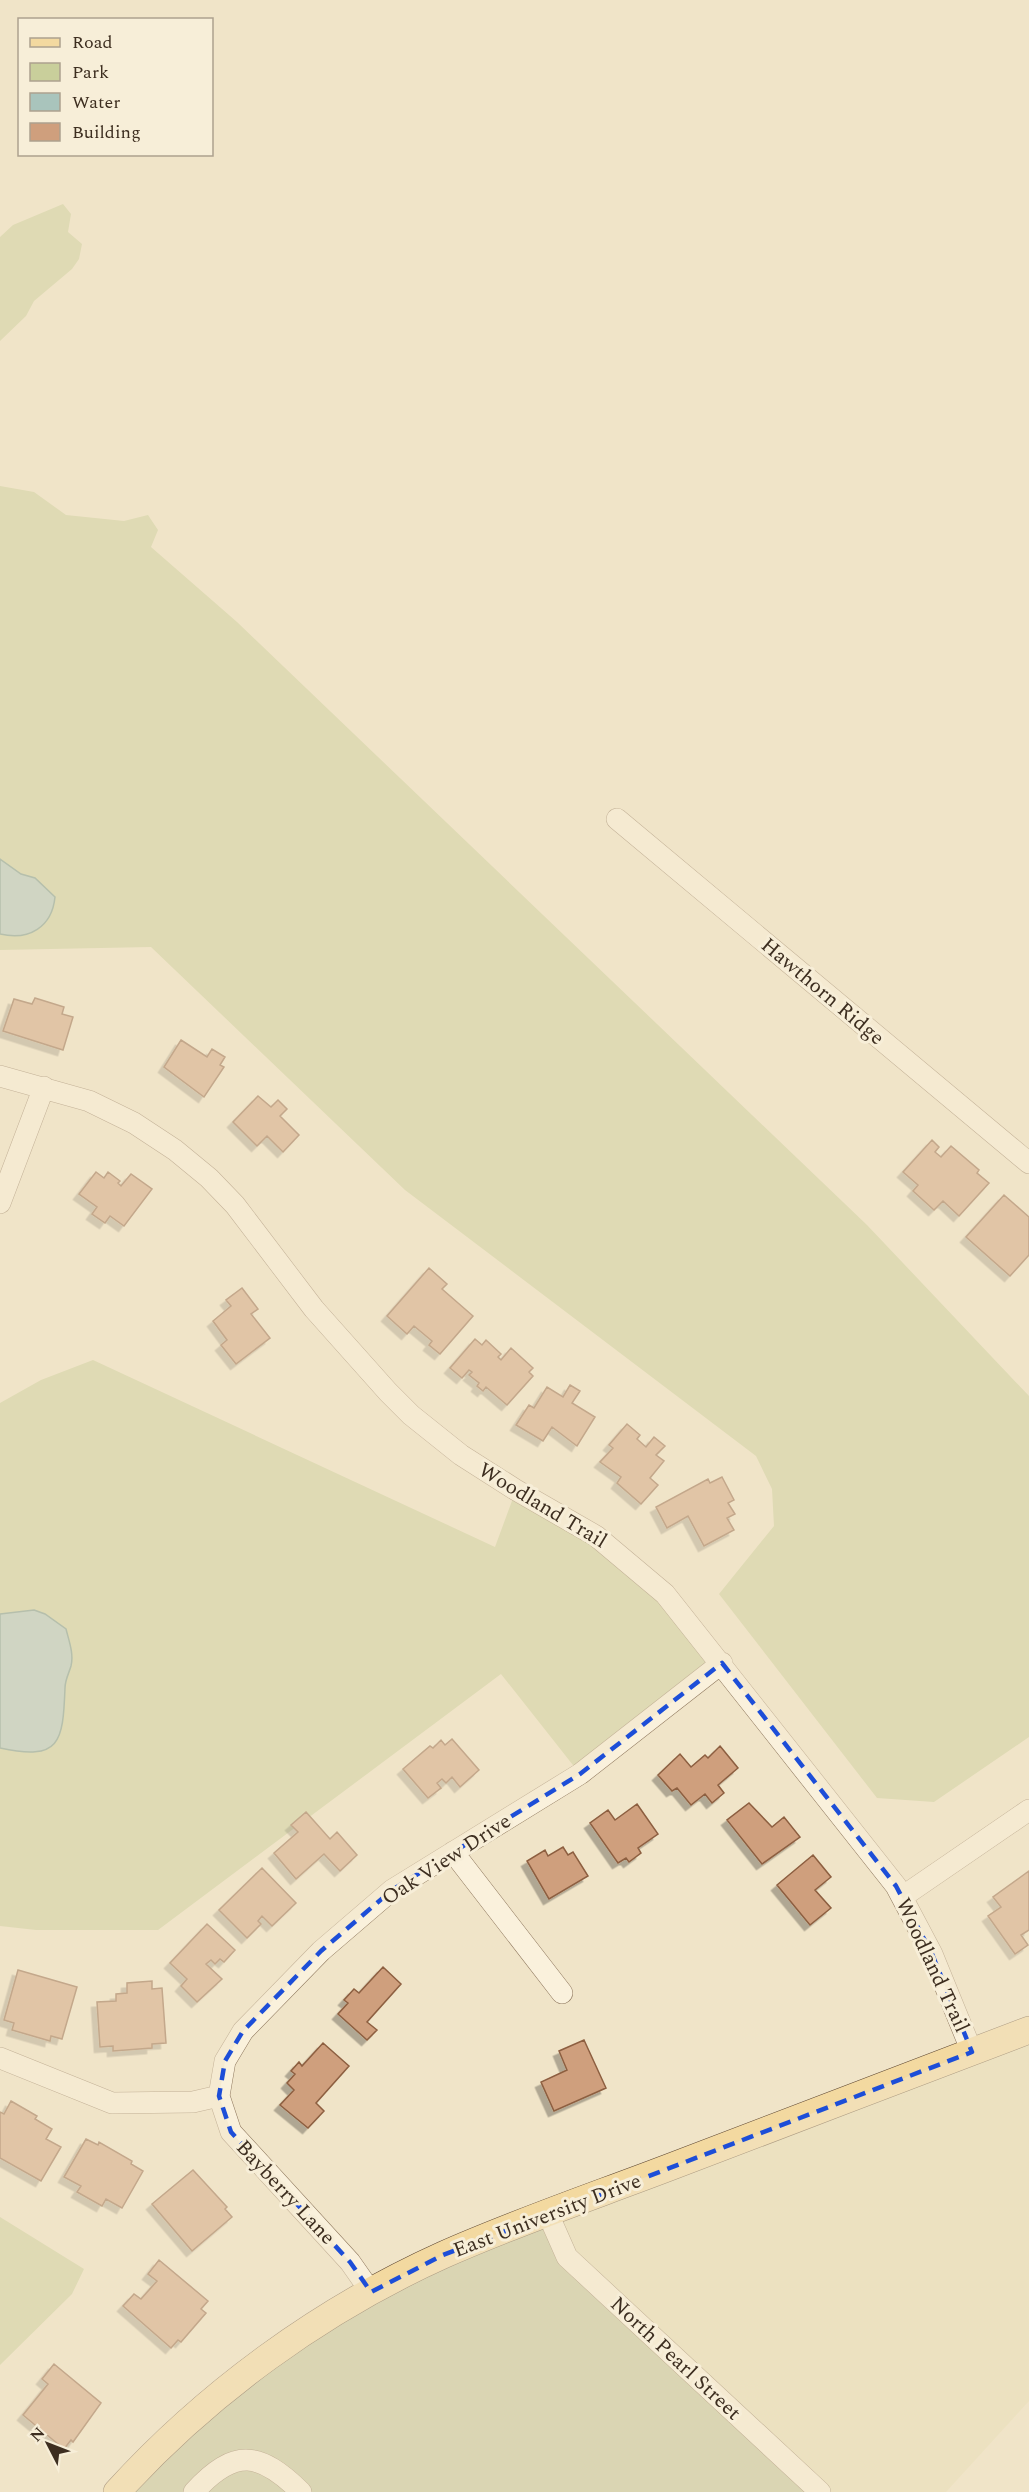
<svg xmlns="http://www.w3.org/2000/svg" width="1029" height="2492" viewBox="0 0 1029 2492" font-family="Spectral,serif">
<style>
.farmland{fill:#e6deb5}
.green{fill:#c9cf9b}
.cemetery{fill:#bfc49a}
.water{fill:#a9c4bc;stroke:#6f938a;stroke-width:1.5}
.building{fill:#cf9f7d;stroke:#8d5f41;stroke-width:1.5;filter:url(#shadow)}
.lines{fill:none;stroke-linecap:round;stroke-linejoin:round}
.minor-casing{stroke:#8d765c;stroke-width:22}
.major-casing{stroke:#5b4430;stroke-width:28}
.minor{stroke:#faf1dc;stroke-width:21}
.major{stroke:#f3d9a0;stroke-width:27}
.marked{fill:none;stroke:#1d4ed8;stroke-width:4.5;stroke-dasharray:12 8;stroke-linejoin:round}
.labels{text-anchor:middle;stroke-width:6;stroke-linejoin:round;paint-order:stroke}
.street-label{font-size:21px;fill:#3d2e20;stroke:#f7eed8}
</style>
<defs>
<filter id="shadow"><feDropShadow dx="-5.5" dy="5.5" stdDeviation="0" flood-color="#0004"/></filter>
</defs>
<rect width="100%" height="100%" fill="#f0e4c8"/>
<path class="farmland" d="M1029,2030V2401L946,2492H819L567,2257L548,2214Z"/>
<path class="green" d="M63,204L71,214L68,232L82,244L79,259L72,269L34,301L26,316L0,341V237L13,225Z
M0,486L34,492L66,515L124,521L148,515L158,530L151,547L237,622L867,1225L1029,1396V1737L934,1802L877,1798L719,1594L774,1526L772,1489L756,1456L405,1190L151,947L0,950Z
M93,1360L495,1547L516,1490L596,1536L722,1663L580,1774L501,1674L158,1930H36L0,1926V1403L41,1380Z
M0,2217L84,2269L72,2294L0,2365Z"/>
<path class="cemetery" d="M516,2224L552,2229L820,2492H117L239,2380Z"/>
<path class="water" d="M0,859L21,874L35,878L55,897C52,927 29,941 0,934Z
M34,1610L45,1614L66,1629C69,1641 74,1654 71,1666C69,1673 65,1680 65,1688C63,1743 60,1761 0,1748V1614Z"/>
<path class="building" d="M35,998L64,1007L62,1014L73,1017L63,1050L3,1031L14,999L32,1004Z
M181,1040L207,1057L212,1049L225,1057L220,1065L224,1067L204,1097L164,1067Z
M258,1096L271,1107L278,1100L287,1109L280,1116L299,1135L283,1152L267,1136L257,1146L233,1122Z
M932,1140L939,1147L935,1152L941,1157L951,1146L979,1170L977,1173L989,1183L959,1216L943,1201L934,1210L913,1191L918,1185L903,1172Z
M96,1172L104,1178L108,1172L120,1181L118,1183L121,1186L131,1174L152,1189L124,1226L110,1216L105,1223L92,1214L97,1207L79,1194Z
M1004,1195L1029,1217V1255L1010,1276L966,1237Z
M429,1268L447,1284L442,1289L473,1316L440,1354L429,1345L432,1341L414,1326L407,1334L387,1316Z
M242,1288L258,1309L251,1314L270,1338L236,1364L221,1345L227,1340L213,1321L231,1306L226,1300Z
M475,1339L482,1345L486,1340L501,1354L498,1357L501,1360L511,1348L533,1368L529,1372L533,1376L507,1405L486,1387L483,1391L477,1386L479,1383L469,1375L472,1372L469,1370L462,1378L450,1368Z
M570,1385L580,1391L572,1403L595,1417L577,1446L552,1427L543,1441L516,1425L529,1405L534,1408L547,1387L563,1397Z
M627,1424L640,1435L637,1439L646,1447L654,1437L665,1446L656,1455L664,1461L650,1478L658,1485L641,1504L617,1483L621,1477L600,1462L613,1448L609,1445Z
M722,1477L734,1500L728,1503L735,1514L727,1518L734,1530L704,1546L688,1516L667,1528L656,1507L708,1479L710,1483Z
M452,1739L479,1770L460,1787L452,1777L446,1783L442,1779L437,1783L441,1788L428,1798L403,1769L430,1746L433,1748L441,1740L445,1745Z
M720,1746L738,1768L718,1785L724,1793L712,1803L705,1794L691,1805L677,1788L672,1791L658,1775L680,1754L691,1767L705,1755L708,1758Z
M749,1803L772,1827L784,1817L800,1837L762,1864L727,1820Z
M637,1804L658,1834L638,1848L641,1853L629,1862L626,1858L618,1863L590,1823L608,1810L615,1820Z
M306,1812L330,1839L337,1832L357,1855L340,1871L324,1854L296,1879L274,1853L298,1832L291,1825Z
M563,1847L568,1855L573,1852L588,1876L549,1899L527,1861L545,1850L548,1856Z
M813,1855L831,1877L815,1890L831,1908L810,1925L777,1885Z
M262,1868L296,1903L272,1926L262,1916L258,1921L261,1924L247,1938L219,1910Z
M1029,1871V1930L1021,1935L1028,1945L1015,1954L988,1916L1001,1907L993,1897Z
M207,1924L235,1950L224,1962L220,1959L215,1964L211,1960L206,1964L222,1979L197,2002L181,1986L187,1979L170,1963Z
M383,1967L401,1984L367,2022L377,2030L367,2040L338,2014L348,2003L344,2000L354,1989L359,1993Z
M18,1970L77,1987L62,2039L51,2036L50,2041L12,2030L14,2023L4,2020Z
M152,1981V1989L162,1988L166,2043L152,2044V2048L113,2051V2046L100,2047L97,2002L116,2001V1994L127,1993V1983Z
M584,2040L606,2088L554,2111L541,2082L567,2070L559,2051Z
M323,2043L349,2066L316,2103L324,2111L308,2128L280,2105L294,2090L287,2083L295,2074L291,2071L299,2062L302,2066Z
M11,2101L37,2116L35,2119L52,2129L46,2139L61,2147L41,2181L0,2158V2112L4,2114Z
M86,2139L98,2145L99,2142L132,2161L131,2164L143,2171L122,2208L106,2199L102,2206L77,2192L81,2186L64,2177Z
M193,2170L227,2207L225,2209L232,2217L192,2251L152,2204Z
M159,2260L208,2301L201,2309L206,2313L181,2342L178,2340L171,2348L123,2306L134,2294L141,2299L157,2281L148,2274Z
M54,2364L101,2403L73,2442L71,2440L64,2449L23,2415L48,2384L42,2379Z"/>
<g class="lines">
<defs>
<path id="minor" d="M617,819L1029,1163
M0,1076L89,1101L134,1123L175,1150L209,1178L235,1205L314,1309L388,1392L411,1415L461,1455L516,1490L596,1536L665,1594L896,1886L932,1954L972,2052
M0,1203L44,1087
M453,1852L562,1993
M902,1897L1029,1810
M0,2058L112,2103L193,2102L219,2096
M548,2214L567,2257L820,2492
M371,2292L350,2262L231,2132L219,2096L225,2061L243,2031L321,1951L392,1890L580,1774L722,1663
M194,2492C235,2447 260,2452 301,2492"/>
<path id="major" d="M117,2492C207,2393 321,2310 443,2255C517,2222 594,2196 670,2167C790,2121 909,2076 1029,2030"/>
</defs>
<use href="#minor" class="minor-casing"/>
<use href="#major" class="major-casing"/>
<use href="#minor" class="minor"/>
<use href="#major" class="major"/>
</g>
<path d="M0 0H1029V2492H0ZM722,1663L896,1886L932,1954L972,2052L443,2255L371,2292L350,2262L231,2132L219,2096L225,2061L243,2031L321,1951L392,1890L580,1774Z" fill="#f0e4c8" fill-opacity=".55" fill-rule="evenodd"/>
<path class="marked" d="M722,1663L896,1886L932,1954L972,2052L443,2255L371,2292L350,2262L231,2132L219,2096L225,2061L243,2031L321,1951L392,1890L580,1774Z"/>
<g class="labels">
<g class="street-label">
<text transform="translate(823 991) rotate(40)" y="7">Hawthorn Ridge</text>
<text transform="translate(543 1505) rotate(31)" y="7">Woodland Trail</text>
<text transform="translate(446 1859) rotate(-33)" y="7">Oak View Drive</text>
<text transform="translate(933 1965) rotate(65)" y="7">Woodland Trail</text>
<text transform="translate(286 2192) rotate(47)" y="7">Bayberry Lane</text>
<text transform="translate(547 2215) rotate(-21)" y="7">East University Drive</text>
<text transform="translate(676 2358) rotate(43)" y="7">North Pearl Street</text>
</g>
</g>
<rect x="18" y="18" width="195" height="138" fill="#f7eed8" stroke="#ada18e" stroke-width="1.5"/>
<rect x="30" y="38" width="30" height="9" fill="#f3d9a0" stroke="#ada18e" stroke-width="1.5"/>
<text x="72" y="48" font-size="18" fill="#3d2e20">Road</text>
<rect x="30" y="63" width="30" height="18" fill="#c9cf9b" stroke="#ada18e" stroke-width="1.5"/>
<text x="72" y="78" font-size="18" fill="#3d2e20">Park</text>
<rect x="30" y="93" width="30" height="18" fill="#a9c4bc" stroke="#ada18e" stroke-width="1.5"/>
<text x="72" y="108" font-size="18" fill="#3d2e20">Water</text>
<rect x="30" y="123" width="30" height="18" fill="#cf9f7d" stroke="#ada18e" stroke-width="1.5"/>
<text x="72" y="138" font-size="18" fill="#3d2e20">Building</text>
<g transform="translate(48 2444) rotate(312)" stroke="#f7eed8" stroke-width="4.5" paint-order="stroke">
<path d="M0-4.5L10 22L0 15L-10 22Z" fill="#3d2e20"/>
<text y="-9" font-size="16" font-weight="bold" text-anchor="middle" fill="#3d2e20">N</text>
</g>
</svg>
